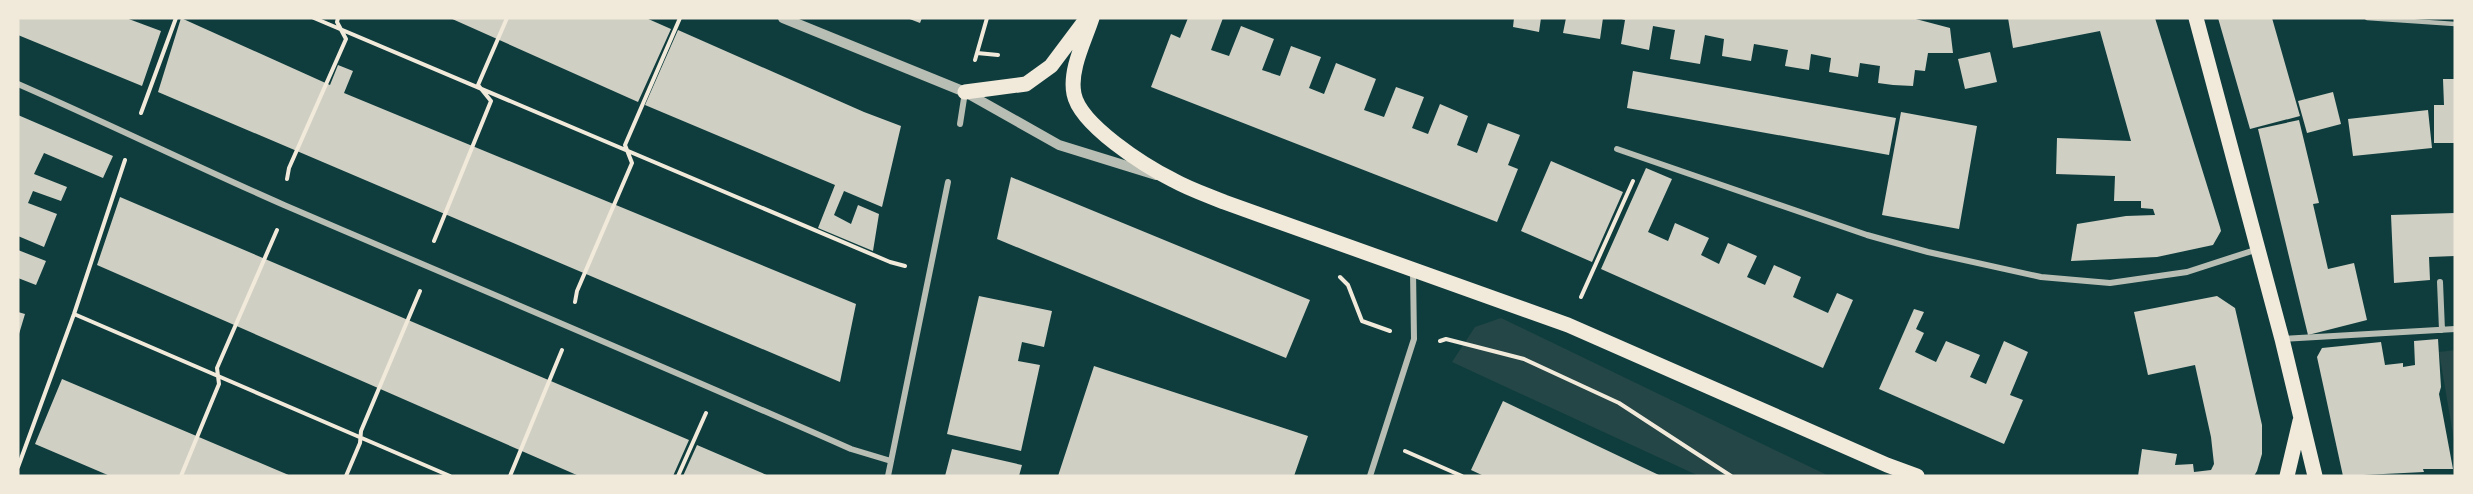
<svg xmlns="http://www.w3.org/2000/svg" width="2473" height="494" viewBox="0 0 2473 494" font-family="'Exo 2',sans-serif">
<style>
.green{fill:#244646}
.building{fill:#cfcfc3}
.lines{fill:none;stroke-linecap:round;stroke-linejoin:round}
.path{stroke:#f1e9da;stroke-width:4}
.service{stroke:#b8beb3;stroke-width:4.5}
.minor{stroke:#b8beb3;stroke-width:6}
.tertiary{stroke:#b8beb3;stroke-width:10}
.primary{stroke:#f1e9da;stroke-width:15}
</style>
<rect width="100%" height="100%" fill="#0f3d3e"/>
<path class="green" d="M1501,318L1829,476H1699L1452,362L1475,327Z
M2455,350V446L2439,352Z"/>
<path class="building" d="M18,18H126L161,31L142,86L18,35Z
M181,18L330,85L338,65L353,71L344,93L856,304L840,382L158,92Z
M450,18H646L671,29L638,102Z
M907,18H922L920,23Z
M1188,18H1223L1211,50L1229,56L1241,26L1274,39L1262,70L1280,76L1291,46L1321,57L1309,88L1324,94L1336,63L1376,79L1364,110L1384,117L1396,87L1424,97L1412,128L1428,134L1440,104L1468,116L1457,145L1477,153L1488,123L1520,135L1508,165L1518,169L1497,222L1151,87L1171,34L1180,38Z
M1514,18H1541L1539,32L1513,27Z
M1566,18H1603L1600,39L1563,33Z
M1618,18H1912L1950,28L1953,53H1928L1925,71L1915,70L1913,86L1893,85L1878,83L1880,66L1860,63L1858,77L1829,72L1831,58L1811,54L1809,70L1785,66L1788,50L1754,44L1751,61L1722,56L1724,39L1705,35L1700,64L1670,59L1675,30L1653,26L1649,50L1621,44L1625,20Z
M2008,18H2155L2220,227L2221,231L2213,245L2157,257L2071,261L2077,224L2126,216L2155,215L2153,209L2141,208V201H2114L2115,176L2056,174L2057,138L2131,141L2100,31L2013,48Z
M2218,18H2272L2300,116L2250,129Z
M678,30L864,112L901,126L882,207L844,191L834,215L851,224L858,205L879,214L873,251L818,228L835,185L645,105Z
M1990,52L1997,82L1965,89L1958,59Z
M1633,71L1896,118L1889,155L1627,108Z
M2443,79H2455V143H2434V105H2444Z
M2333,92L2341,124L2307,133L2298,101Z
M2428,110L2432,148L2353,156L2348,119Z
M1901,112L1977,126L1959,229L1882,215Z
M18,115L113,156L103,178L44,153L34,174L67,187L61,201L33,191L28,203L57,214L44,247L18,236Z
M2299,120L2319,203L2313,204L2328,269L2354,263L2367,320L2308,335L2258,129Z
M1551,161L1623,192L1592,262L1521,231Z
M1646,168L1672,179L1648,232L1668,241L1675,223L1709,238L1701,255L1719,264L1728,243L1757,256L1747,277L1765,285L1774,265L1801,277L1793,297L1828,313L1837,293L1853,300L1823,368L1601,269Z
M1011,177L1310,300L1286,358L997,239Z
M120,197L689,440L673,476H579L97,265Z
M2455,213V256L2429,257L2430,280L2394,283L2391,215Z
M18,250L46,261L36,285L18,278Z
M979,296L1052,311L1044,347L1022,342L1018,361L1040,365L1021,451L947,434Z
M2217,296L2235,308L2262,425V454L2257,471L2254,476H2138L2142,449L2177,454L2175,465L2193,464L2194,472L2211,470L2214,464L2211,437L2195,365L2148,375L2134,312Z
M1914,309L1924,312L1916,329L1924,333L1915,352L1936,362L1946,341L1980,355L1970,377L1986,384L2004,341L2028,352L2010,395L2023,400L2004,444L1879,389Z
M18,312L25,314L19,334L18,333Z
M2438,339L2441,387L2439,394L2453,469H2423L2424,472L2343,476L2317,357L2322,348L2381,342L2385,365L2403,363V367L2415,365L2414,341Z
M1094,366L1308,436L1294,476H1058Z
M62,379L291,476H110L35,444Z
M1503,401L1661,476H1484L1471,470Z
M697,445L769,476H683Z
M952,449L1022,465L1019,476H945Z"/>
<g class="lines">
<path class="path" d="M314,18L890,262L905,266
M977,53L998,55
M975,60L987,18
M141,113L176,18
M287,179L289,168L346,39L337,22L338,18
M434,241L491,101L478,85L507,18
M1340,277L1348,285L1362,321L1390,331
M1581,297L1633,181
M575,302L577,291L632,163L625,145L680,18
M74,314L450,476
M1440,341L1446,339L1524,359L1619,403L1731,476
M1405,451L1462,476
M18,467L74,314L125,160
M181,476L219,384L217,368L277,230
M346,476L360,443L361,431L420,291
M510,476L562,350
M678,476L706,413"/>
<path class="service" d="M2367,18L2455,24"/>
<path class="minor" d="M18,84C107,123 195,166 284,205C473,286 663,366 851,449L891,461
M960,124L965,92
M1617,149L1867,235L1928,252L2041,277L2110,283L2187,272L2258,249
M2440,282L2442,330
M2282,339L2455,329
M888,476L948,182
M1370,476L1414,339L1413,271"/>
<path class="tertiary" d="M783,18L965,92L1059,145L1156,175"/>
<path class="primary" d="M1092,18C1085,40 1069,70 1074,94C1080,125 1145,166 1173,180C1189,189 1207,195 1224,202L1568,325L1887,465L1917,476
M2196,18L2282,339L2315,476
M965,92L1026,84L1051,66L1087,18
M2287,476L2300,421"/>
</g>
<rect width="2473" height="494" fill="none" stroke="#f1e9da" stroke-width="39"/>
</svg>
